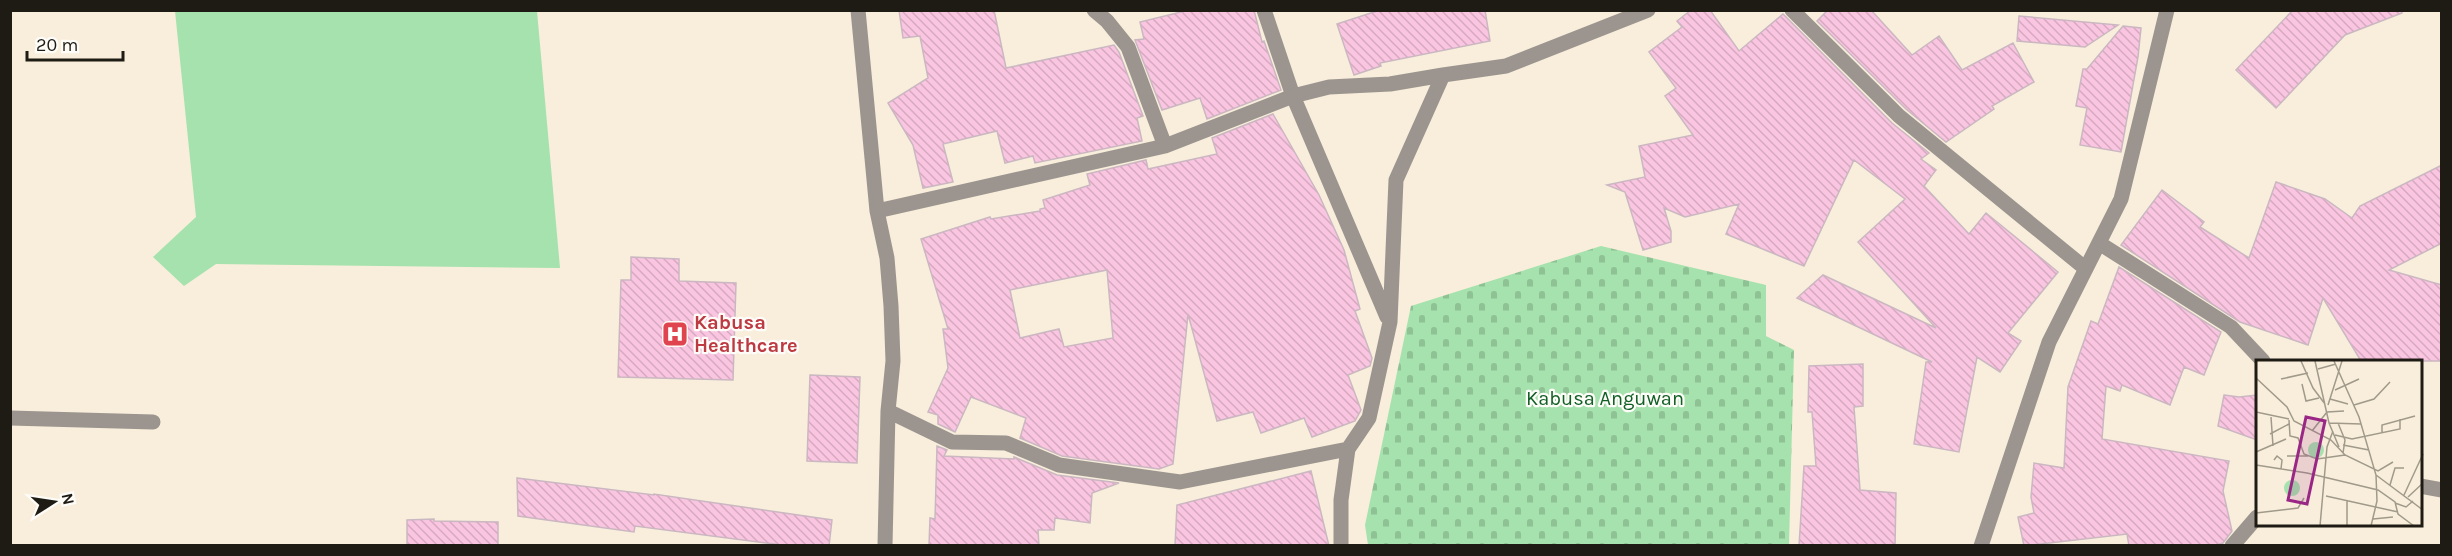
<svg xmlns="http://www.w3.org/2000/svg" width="2452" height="556" viewBox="0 0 2452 556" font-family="Karla,sans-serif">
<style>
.cemetery{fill:url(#cemetery-stones)}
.pitch{fill:#a6e2ad}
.building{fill:url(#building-back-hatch);stroke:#cbb7c1;stroke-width:1.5;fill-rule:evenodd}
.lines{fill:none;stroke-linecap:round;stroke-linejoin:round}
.minor{stroke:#9c958f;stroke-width:15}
.labels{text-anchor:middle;stroke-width:4.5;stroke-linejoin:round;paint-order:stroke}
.health-label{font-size:20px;font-weight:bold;fill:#be3a42;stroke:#fefcf8;text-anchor:start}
.park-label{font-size:20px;fill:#106026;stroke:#fefcf8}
.inset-road{fill:none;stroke:#a19a8b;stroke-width:1.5}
.view{fill:#9a2785;fill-opacity:0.15;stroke:#9a2785;stroke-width:3}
.inset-edge{fill:none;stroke:#1e1b14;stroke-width:3}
</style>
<defs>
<pattern id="cemetery-stones" width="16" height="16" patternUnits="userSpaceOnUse" patternTransform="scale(1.5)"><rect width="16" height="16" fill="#a6e2ad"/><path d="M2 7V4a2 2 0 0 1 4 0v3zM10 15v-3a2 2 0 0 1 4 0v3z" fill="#8ec194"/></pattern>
<pattern id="building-back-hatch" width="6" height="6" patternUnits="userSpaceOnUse" patternTransform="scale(1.5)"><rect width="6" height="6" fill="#fac5e1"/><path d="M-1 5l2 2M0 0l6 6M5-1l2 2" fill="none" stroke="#d6a9c0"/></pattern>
</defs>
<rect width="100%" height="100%" fill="#f8eedb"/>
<path class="cemetery" d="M1601,246L1766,285V336L1794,350L1789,545H1368L1365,525L1411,306Z"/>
<path class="pitch" d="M175,11H537L560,268L216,264L184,286L153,257L196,217Z"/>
<path class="building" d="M899,10H994L1006,68L1114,45L1119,52L1143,116L1137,118L1142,141L1035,163L1033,156L1005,163L997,131L943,144L953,182L923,188L913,145L888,103L928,78L920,36L903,38Z
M1189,10H1254L1262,42L1264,41L1281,90L1207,119L1200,98L1162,110L1135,40L1144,39L1140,22Z
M1380,10H1485L1490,41L1380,63L1381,66L1354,75L1337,24Z
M1691,10H1710L1739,51L1783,14L1892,123L1929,153L1921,159L1936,170L1924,186L1969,234L1986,213L2058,272L2008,333L2021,341L2000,372L1977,357L1959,452L1914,444L1926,362H1932L1797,298L1823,275L1936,328L1858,242L1905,199L1854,160L1804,266L1726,234L1739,204L1685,217L1664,208L1671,231V242L1643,250L1625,192L1607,185L1645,177L1639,146L1693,135L1665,96L1676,88L1649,52L1682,27L1677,21Z
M1828,10H1871L1912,55L1939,36L1962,70L2013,43L2034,82L1992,106L1994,109L1946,142L1906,109L1817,21Z
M2293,10H2402V13L2345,35L2276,108L2236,70Z
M2019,16L2118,25L2085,47L2017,41Z
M2123,26L2141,28L2138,57L2121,152L2080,145L2087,108L2076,106L2083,69H2087Z
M1273,114L1319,195L1344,250L1360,309L1355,311L1372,358L1370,366L1348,375L1361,410L1355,421L1312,437L1304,418L1261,433L1253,412L1217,421L1188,314L1173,464L1159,469L1062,456L1020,438L1026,418L971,397L955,432L938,424V415L928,412L948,368L943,329H948L921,239L990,217L991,219L1040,211V209L1045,208L1043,200L1090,185L1087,174L1146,160L1148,169L1217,154L1212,138ZM1107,270L1113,338L1064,347L1059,329L1020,338L1010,290Z
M2442,165V243L2389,270L2442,285V361H2361L2323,298L2308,345L2240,322L2121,245L2162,190L2204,222L2200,227L2249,258L2276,182L2325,199L2352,218L2360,206Z
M631,257L679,259V281L736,283L733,380L618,377L621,280H631Z
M2119,267L2221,332L2204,375L2184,367L2170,405L2122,385L2120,391L2106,386L2102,439L2229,461L2223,491L2232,531L2223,543L2214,546H2129L2127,534L2024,546L2018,517L2034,513L2031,497L2034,463L2064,468L2068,387L2091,321L2098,324Z
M1863,364V406L1854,407L1860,490L1896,493L1895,546H1799L1804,466H1816L1812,412H1808L1809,366Z
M810,375L860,377L857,463L807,461Z
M2224,395L2239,397L2257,395V440L2218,426Z
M937,446L947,450L944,456L1014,459V457L1057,475L1119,483L1092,493L1090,523L1055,518L1054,530H1038L1039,546H929L930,518L935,519Z
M1311,471L1329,546H1175L1177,505Z
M517,478L654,495V494L832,520L829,546H790L635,526L634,532L518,516Z
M434,519V521L498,522V546H407V520Z"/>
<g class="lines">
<path class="minor" d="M858,10L877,211L887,258L891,306L893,361L888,411L885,546
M1094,10L1107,21L1128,47L1165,146
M1264,10L1293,96L1387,317
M1792,10L1899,116L2086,269
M877,211L1165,146L1293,96L1329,87L1390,84L1443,75
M2099,243L2231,327L2263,361
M888,411L952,442L1006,443L1059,465L1180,482L1348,449
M10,418L153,422
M2420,486L2442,490
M1341,546V500L1348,449L1369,418L1390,322L1396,180L1443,75L1506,66L1648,10
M1981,546L2049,342L2121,199L2167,10
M2232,546L2257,517"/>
</g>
<defs>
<symbol id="hospital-square" viewBox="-11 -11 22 22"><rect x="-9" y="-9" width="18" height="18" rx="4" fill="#e0444e" stroke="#fefcf8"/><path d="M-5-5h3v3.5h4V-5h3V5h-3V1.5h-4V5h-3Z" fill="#fff"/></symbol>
</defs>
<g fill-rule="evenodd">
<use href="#hospital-square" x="660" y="319" width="30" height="30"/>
</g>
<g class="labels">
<g class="health-label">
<text x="694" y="329">Kabusa<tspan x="694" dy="23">Healthcare</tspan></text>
</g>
<g class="park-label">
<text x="1605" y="405">Kabusa Anguwan</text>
</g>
</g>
<g transform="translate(2256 360)">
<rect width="166" height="166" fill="#f8eedb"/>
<path d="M52 90a8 8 0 1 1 16 0a8 8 0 1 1-16 0Z" fill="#a6e2ad"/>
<path d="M28 128a8 8 0 1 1 16 0a8 8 0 1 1-16 0Z" fill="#a6e2ad"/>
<path class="inset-road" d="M45,1L57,28L69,44M59,1L73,63L83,87M78,1L103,57L120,115L121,141L115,166M62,9L80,4M0,18L31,47L38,61L75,80L89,95L122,111L137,102M25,19L52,13M46,24L50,41L63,38M79,30L103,19M74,39L92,44M72,45L86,1M98,45L118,39L134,22M0,52L33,59M15,57L17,86M33,60L34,76L42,78L48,94L61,99L89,95M73,63L105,64M82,63L89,80L87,93M56,71L71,52L88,51M126,72V65L159,56M14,74L33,64M79,75L96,79L144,69V59M87,85L113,90M0,92L30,79M31,96H52M18,100L21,96L26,100L25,109M0,105L51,113L122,130L139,142L142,154L158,166M120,115L167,150M134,125L139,108H148M148,135L167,94M70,136L142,152M152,137L167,123M139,143L150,147L157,141M0,153L42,148L48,138M117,159L137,157M64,166L71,87L77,71M91,166V141"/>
<path class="view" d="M50,57L69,61L51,144L32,140Z"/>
<rect width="166" height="166" class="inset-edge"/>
</g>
<rect width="2452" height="556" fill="none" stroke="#1e1b14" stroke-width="24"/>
<g transform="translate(54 502) rotate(78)" stroke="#fefcf8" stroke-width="4.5" paint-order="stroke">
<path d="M0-4.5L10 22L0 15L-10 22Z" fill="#1e1b14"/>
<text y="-9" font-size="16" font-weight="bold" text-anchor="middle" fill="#1e1b14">N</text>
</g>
<path d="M27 51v9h96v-9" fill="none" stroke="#1e1b14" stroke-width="3"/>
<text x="36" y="51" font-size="18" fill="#1e1b14" stroke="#fefcf8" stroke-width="4.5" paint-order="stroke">20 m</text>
</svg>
